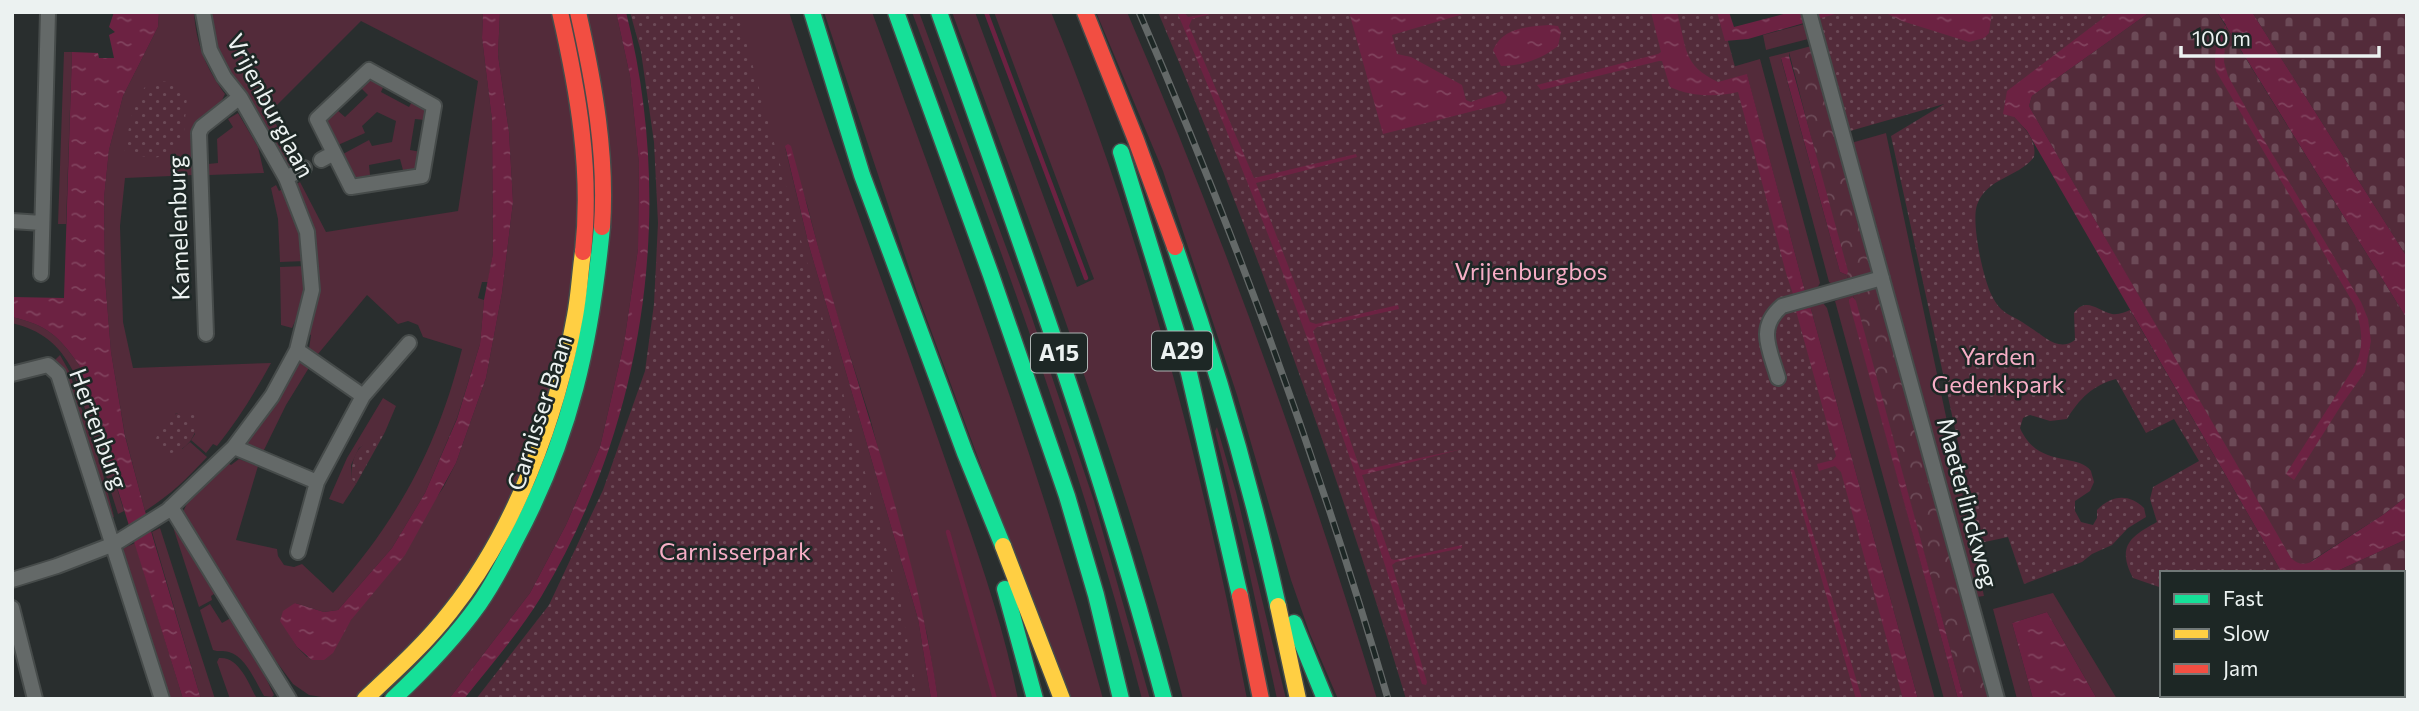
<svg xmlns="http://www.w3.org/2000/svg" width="2419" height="711" viewBox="0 0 2419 711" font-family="Commissioner,sans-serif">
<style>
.green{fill:#532b3a}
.forest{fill:url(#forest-crowns)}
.cemetery{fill:url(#cemetery-stones)}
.park{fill:url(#park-dots)}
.water{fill:url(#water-ripples)}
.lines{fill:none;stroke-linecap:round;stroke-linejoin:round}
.stream{stroke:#6c2242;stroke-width:4.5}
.street-casing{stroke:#464b4a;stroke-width:18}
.fast-casing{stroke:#464b4a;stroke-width:19}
.slow-casing{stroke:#464b4a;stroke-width:19}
.jam-casing{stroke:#464b4a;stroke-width:19}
.street{stroke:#646968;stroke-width:14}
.fast{stroke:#16e098;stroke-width:16}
.slow{stroke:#ffcf43;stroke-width:16}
.jam{stroke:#f24e42;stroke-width:16}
.rail-casing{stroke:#646968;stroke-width:7}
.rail{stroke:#1d2725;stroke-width:4.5;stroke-dasharray:13;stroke-linecap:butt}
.labels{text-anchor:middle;stroke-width:5;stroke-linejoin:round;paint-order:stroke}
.shield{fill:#1d2725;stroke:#aeb5b4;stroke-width:2}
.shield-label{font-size:23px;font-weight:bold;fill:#ecf2f1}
.street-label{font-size:24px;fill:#ecf2f1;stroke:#1d2725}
.park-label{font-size:24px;fill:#f7aec6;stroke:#1d2725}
</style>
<defs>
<pattern id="forest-crowns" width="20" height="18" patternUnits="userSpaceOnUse" patternTransform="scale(1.75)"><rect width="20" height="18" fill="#532b3a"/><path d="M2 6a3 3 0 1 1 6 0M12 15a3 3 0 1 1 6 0" fill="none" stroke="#6c4a57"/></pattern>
<pattern id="cemetery-stones" width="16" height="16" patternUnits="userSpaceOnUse" patternTransform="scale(1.75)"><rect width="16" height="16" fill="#532b3a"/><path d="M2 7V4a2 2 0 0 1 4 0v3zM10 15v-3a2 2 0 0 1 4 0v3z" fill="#6c4a57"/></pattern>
<pattern id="park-dots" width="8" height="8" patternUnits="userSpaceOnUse" patternTransform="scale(1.75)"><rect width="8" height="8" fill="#532b3a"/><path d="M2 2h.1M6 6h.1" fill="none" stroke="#6c4a57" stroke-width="1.8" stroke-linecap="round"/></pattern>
<pattern id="water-ripples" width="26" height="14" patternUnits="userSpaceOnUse" patternTransform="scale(1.75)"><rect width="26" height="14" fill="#6c2242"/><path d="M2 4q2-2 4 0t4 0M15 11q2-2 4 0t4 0" fill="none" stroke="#81435e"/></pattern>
</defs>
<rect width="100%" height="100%" fill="#292e2e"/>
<path class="green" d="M159,12H194C196,44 206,68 225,94L221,102L223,105L200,122L194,175L125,178L120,226L123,322L133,368L271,363C255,392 238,420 217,446L213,444L206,453L191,440L195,434L187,411L175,414L182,449L190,442L207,457C188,478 169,496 145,511L125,435L111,352L105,278L104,198L109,150L123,96L158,27Z
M207,12H483L482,38L492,120L493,253L488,282H482L478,298L484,300L480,344L457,418L425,493L392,548L338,610L324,612L295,603L281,621L297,647L307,657L343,631L443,488L456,463L486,378L502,293L513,202L509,132L498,55L500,12H554L559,29L579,172L571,307L530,462L460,593L359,699H334L309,695L293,684L267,649L183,512L188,501L228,463L231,465L239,459L258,466L236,540L277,549L278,556L284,565L294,567L302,564L333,593C399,518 438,446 462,349L423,337L418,325L408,321L398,324L367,295L318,354L309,349L311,335L308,334L312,315L295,185L300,182L326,232L458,211L478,81L361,21L270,112L295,163L288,167L284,164L255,109L219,59Z
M582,12H616L630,76L639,164L638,249L624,343L600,447L566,525L530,593L449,699H404L579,402Z
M663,12H789C835,156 889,297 938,439C967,523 1001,612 1018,699H938L927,634L870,418L829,290L807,204L785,147L809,246L918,619L931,699H837Z
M824,12H872C955,239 1040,465 1103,699H1067L919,298Z
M912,12H919L1029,309L1094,501L1150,699H1142C1082,465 997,239 912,12Z
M952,12H975L1077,287L1094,279L994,12H1051C1142,231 1202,467 1247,699H1183C1123,465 1036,239 952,12Z
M1096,12H1127C1224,236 1306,465 1377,699H1338L1310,634L1291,580L1237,395L1163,171Z
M1808,23L1812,38L1766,50L1763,35Z
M64,52H72L66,224H58Z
M1789,52V56L1781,59L1840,272L1847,275L1849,283L1835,286L1829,282L1769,57Z
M1760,59L1820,283L1815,292L1787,300L1794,294L1805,291L1747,75L1725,80L1722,70Z
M371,76L385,83L381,92L409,107L414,98L428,105L425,120L415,119L410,150L421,152L418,168L403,170L400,159L369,165L370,175L355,178L343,154L369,140L372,146L392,142L396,121L377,112L362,126L365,133L338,145L326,121L337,110L345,117L368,95L360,87Z
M238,113L258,147L264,173L209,175L208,164L218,163L217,139L233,127L228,119Z
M1886,133L1984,596L1976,597L1851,143Z
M276,185L279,191L284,188L298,222L306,261L280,262L278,219L271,188Z
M306,266L301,317H297L292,328L281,325L280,267Z
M1853,294L1854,297L1849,299L1958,699H1944L1835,301Z
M1817,302L1823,303L1827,308L1935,699H1918L1811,309L1777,315Z
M12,317C47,325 59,336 79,365L124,511L118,514L73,371C59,344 41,330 12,323Z
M60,355L69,371L101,467L114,517L109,518L52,363Z
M299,360L310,366L286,405L262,454L245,445V442Z
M383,398L396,406L385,432L359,448L351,465L352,479L356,484L343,504L329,499L347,458Z
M1217,427L1236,492L1286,699H1277L1243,544L1215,431Z
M174,524L218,592L217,597L214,594L211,596L212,600L199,607L174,530Z
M160,528L215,699H201L152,532Z
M135,543L183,699H168L121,555L124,548Z
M2053,593L2117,699H2097L2047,612L2012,623L2033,699H2017L1993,609Z
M210,604L222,623L229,619L235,620L253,651L274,695L272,697L264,696C255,681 246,657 229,652C223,650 218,652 213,650L200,610Z
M219,658C239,656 249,684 257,699H230L217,662Z"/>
<path class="forest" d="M1815,45L1877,275L1849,283L1789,52Z
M1881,286L1990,699H1964L1853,294Z"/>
<path class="cemetery" d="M2150,12H2217L2407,319V496L2384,514L2305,565L2298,564L2290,558L2029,106L2032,96Z
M2252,12H2407V257Z
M2407,539V699H2374L2372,695H2403V573H2333Z"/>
<path class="park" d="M630,12H738L900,599L918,699H476L549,605L603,490L645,371L654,304L658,223L654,142L641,52Z
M1158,12H1720L1908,699H1406C1335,463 1254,239 1158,12Z
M1807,12H2120L2032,77L2014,117C2025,129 2037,140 2034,157C2018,178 1987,177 1977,205C1971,222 1983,279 1992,296C2002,316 2012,314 2028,326C2043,335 2058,353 2075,340L2074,313C2086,296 2098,311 2112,314C2119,315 2125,312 2130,310L2282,573H2162V588L2133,578C2117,547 2129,537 2157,522L2150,499L2153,487L2199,461L2174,419L2146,433L2116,379C2093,385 2079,399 2067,419L2050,421L2030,415L2023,418L2020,428C2038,469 2077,452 2091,471C2091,472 2094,481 2094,482L2090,491L2075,501V511L2081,522L2093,525L2097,518V510C2111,495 2129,493 2144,508L2146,517L2128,528L2112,545L2092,554L2082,562L2024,584L2008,537L1980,543L1891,136L1944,104L1843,133Z
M160,81L175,83L187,97L183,143C161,164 151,157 124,153L134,102L145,87Z
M183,411H192L197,417C199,437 182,457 161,453L155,444C158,427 166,417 183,411Z
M385,432L356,484L352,479C350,454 361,441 385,432Z"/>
<path class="water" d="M114,12H159L158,27L123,96L109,150L104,198L105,278L111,352L125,436L145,511L201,699H183L79,365C59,336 47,325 12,317V297L64,298L72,52L98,53L99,58H114L109,35L115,32L109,27Z
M483,12H500L498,55L509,132L513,202L502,293L486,378L456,463L405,555L351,620L333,653L324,660H312L297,647L280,621L283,611L295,603L324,612L338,610L392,548L425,493L457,419L480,344L484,300L493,253L492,120L482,38Z
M616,12H626C676,209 645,423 541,597C519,633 490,666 464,699H449L530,593L566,525L600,447L624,343L638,249L639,164L630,76Z
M1177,12H1184L1188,17L1217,12L1192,19L1189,26L1254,178L1356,154L1357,157L1256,183L1310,322L1316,324L1398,305L1399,309L1317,327L1313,331L1360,469L1363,470L1462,449L1362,475L1391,559L1395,560L1462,545V548L1396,562L1392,565L1427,682L1426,685L1422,684C1388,574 1354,464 1314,357C1272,240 1225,126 1177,12Z
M1349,12H1470L1392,35L1397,54L1411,57L1462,85L1466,100L1471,102L1502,91L1507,97L1505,103L1383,134Z
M1651,12H1677C1687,48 1682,65 1718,82L1747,74L1805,291L1793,294L1786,273L1738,92C1715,97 1692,97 1670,87L1662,61H1659L1541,90L1537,85L1658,54L1661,52Z
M1717,12H1729L1734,27L1791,12H1842L1748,39L1725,41Z
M1884,12H1992L1989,33L1984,38L1969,42L1902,21Z
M2111,12H2150L2032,96L2029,106L2291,558C2298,564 2303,566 2312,561L2384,514L2407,496V539L2333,573H2282L2027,131L2014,117L2003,114L2007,91Z
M2217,12H2252L2407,257V319L2226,26L2224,62L2228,76L2261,135L2361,302L2368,319L2371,341L2365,372L2342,404L2294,480L2286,474L2356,364C2365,344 2361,326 2355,306L2216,71C2213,54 2217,39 2226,25Z
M1549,25L1558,26L1561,32L1558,46C1540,60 1523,65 1501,66L1493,50C1503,27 1527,27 1549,25Z
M1789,56L1848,271L1847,275L1840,272L1781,58Z
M788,144L791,146C808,207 823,269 842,330C879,451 920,573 938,699H931L918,619L809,246L785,146Z
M1853,297L1856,301L1964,699H1958L1849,302V299Z
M1809,308L1811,309L1918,699H1903L1841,472L1835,466L1819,471L1817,464L1833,460L1836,456L1796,311Z
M1790,469L1794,470L1862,699H1856Z
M2047,612L2097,699H2033L2012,623Z"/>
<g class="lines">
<path class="stream" d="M986,12L1086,278
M948,532L995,699"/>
<defs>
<path id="street" d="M1809,12L1997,699
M321,160L334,153L351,187L422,176L434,106L369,70L317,119L334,153
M286,178L304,168
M12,221L42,223
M41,274L48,12
M206,334L199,133L202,127L240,97
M12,374L48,365L58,374L162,699
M1778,378C1770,350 1756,328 1782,306L1882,278
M363,396L409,343
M234,447L317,482L363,396L297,350
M171,507L289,699
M298,552L317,482
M12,580L57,566L114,544L167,511L234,447L272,396L297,350L312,290L307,232L286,178L240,97L224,77L210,50L203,12
M12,608L35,699"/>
<path id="fast" d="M812,12L862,175L965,453L1003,546
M896,12L991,275L1067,496L1096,595L1121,699
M939,12C1020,239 1102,466 1164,699
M1121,152L1189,373L1240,596
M1175,247C1216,364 1251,485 1278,606
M1005,589L1035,699
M1294,623L1325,699
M393,699C424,670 454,639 479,604C493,584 505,561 516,539C571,436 591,342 602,227"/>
<path id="slow" d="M1003,546L1062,699
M1278,606L1298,699
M365,699C395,671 425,644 450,612C515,531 557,417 575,316C579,295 580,273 583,252"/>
<path id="jam" d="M560,12C578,91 592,171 583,252
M578,12C594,83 607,155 602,227
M1085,12L1136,140L1175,247
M1240,596L1261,699"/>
</defs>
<use href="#street" class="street-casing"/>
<use href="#fast" class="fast-casing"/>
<use href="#slow" class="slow-casing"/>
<use href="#jam" class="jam-casing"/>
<use href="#street" class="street"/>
<use href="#fast" class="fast"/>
<use href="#slow" class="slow"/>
<use href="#jam" class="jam"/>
<defs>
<path id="rail" d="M1139,12C1236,236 1320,465 1388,699"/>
</defs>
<use href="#rail" class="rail-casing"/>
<use href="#rail" class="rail"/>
</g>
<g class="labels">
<g class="shield">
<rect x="1152" y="331.5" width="60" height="39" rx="5"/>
<rect x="1031" y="333.5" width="56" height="39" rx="5"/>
</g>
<g class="shield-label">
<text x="1182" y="359">A29</text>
<text x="1059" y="361">A15</text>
</g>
<g class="street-label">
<text transform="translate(270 106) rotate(62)" y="8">Vrijenburglaan</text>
<text transform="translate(179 228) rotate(-92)" y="8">Kamelenburg</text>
<text transform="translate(540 413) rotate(-72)" y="8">Carnisser Baan</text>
<text transform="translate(98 429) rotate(70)" y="8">Hertenburg</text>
<text transform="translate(1967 503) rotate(75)" y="8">Maeterlinckweg</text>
</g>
<g class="park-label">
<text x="1531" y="280">Vrijenburgbos</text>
<text x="1998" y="365">Yarden<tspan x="1998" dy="28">Gedenkpark</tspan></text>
<text x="735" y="560">Carnisserpark</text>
</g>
</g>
<rect width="2419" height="711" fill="none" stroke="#ecf2f1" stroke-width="28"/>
<rect x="2160" y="571" width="245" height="126" fill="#1d2725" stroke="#707877" stroke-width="2"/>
<rect x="2174" y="594" width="35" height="10" fill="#16e098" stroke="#707877" stroke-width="2"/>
<text x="2223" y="606" font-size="21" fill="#ecf2f1">Fast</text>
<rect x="2174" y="629" width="35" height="10" fill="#ffcf43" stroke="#707877" stroke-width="2"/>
<text x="2223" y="641" font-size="21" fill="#ecf2f1">Slow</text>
<rect x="2174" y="664" width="35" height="10" fill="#f24e42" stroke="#707877" stroke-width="2"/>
<text x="2223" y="676" font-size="21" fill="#ecf2f1">Jam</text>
<path d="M2181 46v10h198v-10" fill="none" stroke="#ecf2f1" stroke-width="3.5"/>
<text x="2192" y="46" font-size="21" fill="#ecf2f1" stroke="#1d2725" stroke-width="5" paint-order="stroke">100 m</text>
</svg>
